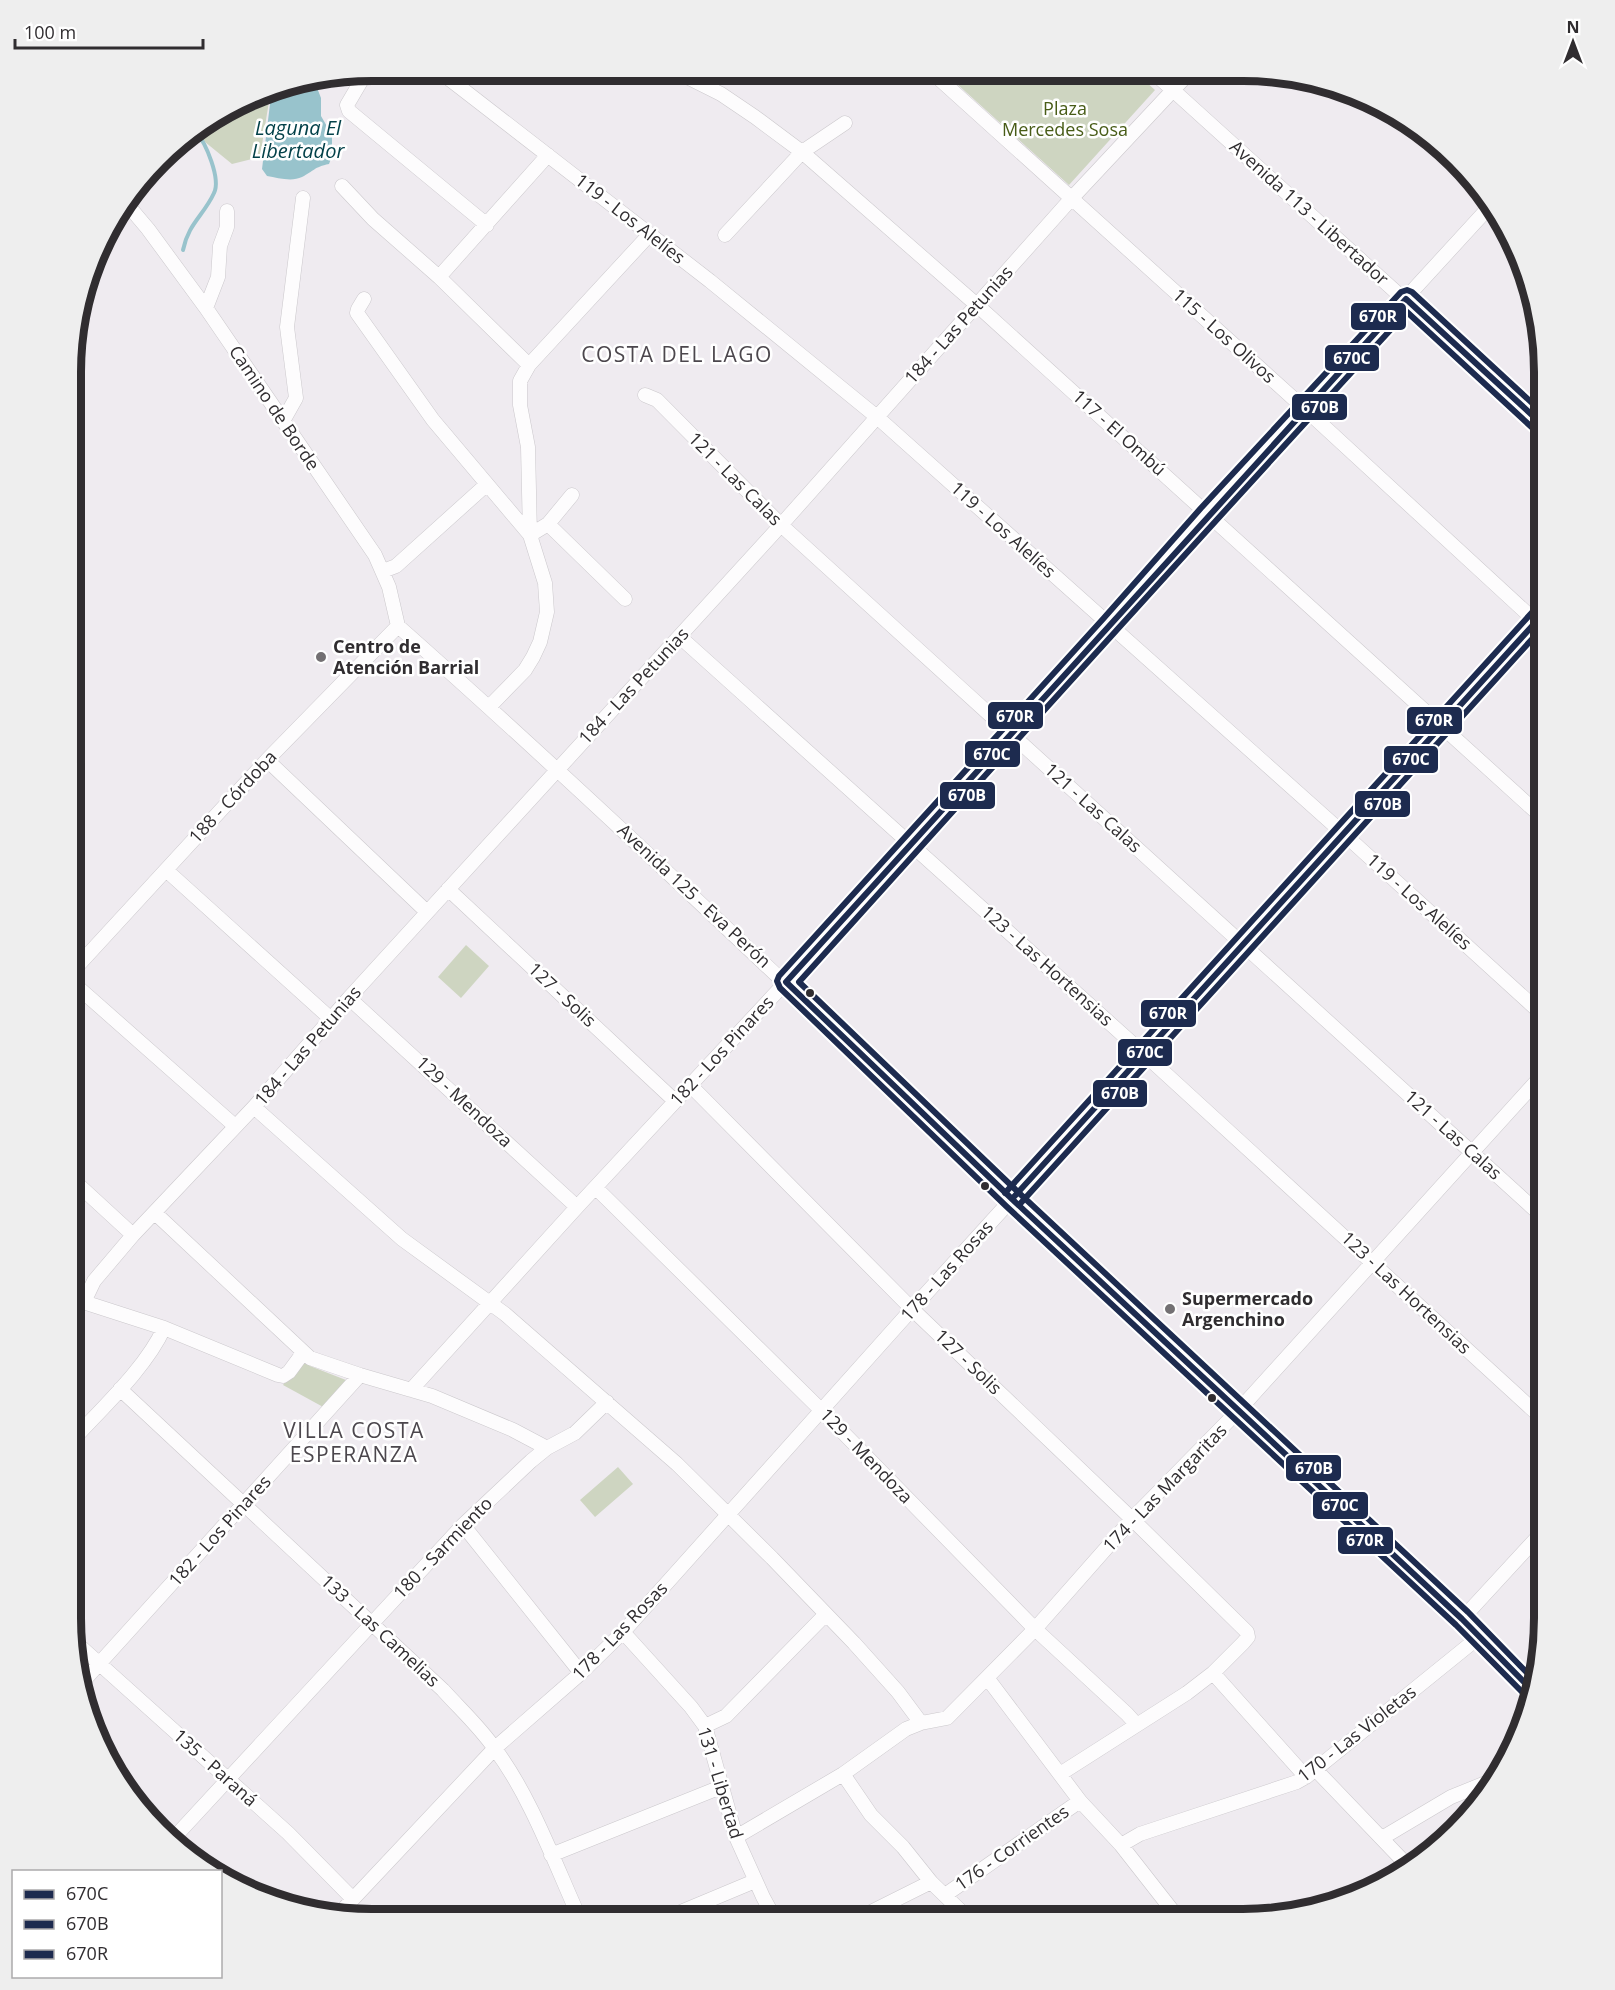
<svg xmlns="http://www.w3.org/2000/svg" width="1615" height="1990" viewBox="0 0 1615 1990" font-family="'Open Sans',sans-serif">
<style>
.green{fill:#ced5c1}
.water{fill:#98c3cc}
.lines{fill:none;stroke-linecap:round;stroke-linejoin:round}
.stream{stroke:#98c3cc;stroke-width:4}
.minor-casing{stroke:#cbc8cc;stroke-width:15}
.minor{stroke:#fdfcfd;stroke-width:14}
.bus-1-casing{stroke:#fff;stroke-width:10}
.bus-2-casing{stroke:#fff;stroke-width:10}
.bus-3-casing{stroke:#fff;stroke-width:10}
.bus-1{stroke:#1d2b4f;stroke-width:6}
.bus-2{stroke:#1d2b4f;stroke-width:6}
.bus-3{stroke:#1d2b4f;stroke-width:6}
.poi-dot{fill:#737073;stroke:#fff;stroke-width:2}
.bus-dot{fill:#302d30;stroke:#fff;stroke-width:2}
.labels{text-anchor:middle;stroke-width:5;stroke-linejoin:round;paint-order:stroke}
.park-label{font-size:18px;fill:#485c17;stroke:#fff}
.street-label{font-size:18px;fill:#302d30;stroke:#fff}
.poi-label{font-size:18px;font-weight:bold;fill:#302d30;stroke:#fff;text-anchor:start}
.water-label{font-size:20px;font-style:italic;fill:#034149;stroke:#fff}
.quarter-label{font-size:21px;letter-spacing:1.5px;fill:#4c474d;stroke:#fff}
.rim{fill:none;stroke:#302d30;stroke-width:8}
.line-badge{stroke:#fff;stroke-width:2}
.badge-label{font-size:16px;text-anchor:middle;font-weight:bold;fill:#fff}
</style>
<rect width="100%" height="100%" fill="#efebf0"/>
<path class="green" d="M949,72L1136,73L1155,90L1069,185L947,75Z
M271,89L260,157L232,164L194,133Z
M466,945L489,966L461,998L438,977Z
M301,1358L310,1366L351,1382L325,1408L283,1385Z
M618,1467L633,1484L595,1517L580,1500Z"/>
<path class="water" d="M314,80L321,98V116L332,135V156L329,164C314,167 314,171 302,177C292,182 278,178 267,176L262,169L272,88Z"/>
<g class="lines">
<path class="stream" d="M183,250C188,224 204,215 214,193C221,179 206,143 196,132"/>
<defs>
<path id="minor" d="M367,71L347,105L349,111L487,225
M439,71L710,281L877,417L1344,834L1544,1016
M675,71L721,94L755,117L802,152L978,306L1544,819
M926,72L936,76L1305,409L1544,629
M1154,73L1544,426
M342,186L373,219L439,277L529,365
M126,203L148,229L206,308L375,555L389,587L398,626
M725,235L802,152L845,123
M439,277L548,155
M364,299L358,309L357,313L433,420L530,535L545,583L547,612L540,642L533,657L525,670L489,707
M206,308L218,277L220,246L227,227V211
M645,395L657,400L781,525L1544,1218
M283,421L296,398L287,327L303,198
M548,524L572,495
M530,535L528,447L520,405V381L529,365L650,234
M530,535L548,524L625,599
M383,571L396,566L486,485
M398,626C608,812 809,1007 1013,1199C1162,1340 1312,1480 1462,1619L1533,1691
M680,637L1143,1053L1544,1420
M267,760L427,912
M166,870L331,1019
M448,889L675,1101
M72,972L267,760L398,626
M72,982L235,1126
M349,998L577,1207
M690,1085L912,1309L1132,1519L1247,1632L1248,1637L1243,1643L1213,1673L1187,1693L1060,1774
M254,1107L402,1239L505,1314L677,1464L772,1558L854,1643L898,1692L921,1723
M71,1178L133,1235
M596,1188L822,1411L1035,1629L1127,1714L1136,1724
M155,1213L310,1358L360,1375L432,1396L513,1430L547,1448
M71,1298L164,1328L278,1375L283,1376L289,1372L303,1353
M84,1302L94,1281L133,1235L254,1107L349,998L781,525L1071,199L1189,73
M120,1389L443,1690C460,1709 480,1727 495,1749C531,1797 555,1864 580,1919
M411,1390L577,1207L786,982L1110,625L1208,514L1492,204
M71,1442C101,1409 146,1368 164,1328
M463,1525L581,1673
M1462,1619L1544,1530
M623,1632L691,1707L705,1726L736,1837L763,1897L775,1919
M73,1640L288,1833L353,1899
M1213,1673L1306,1777
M988,1679L1080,1801L1121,1845L1179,1919
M79,1686L360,1375
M705,1726L726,1716L826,1614
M1316,1770L1409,1867
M843,1774L871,1815L903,1847L931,1882L969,1919
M736,1837L843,1774L906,1729L921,1723L947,1718L1035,1629L1132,1519L1238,1411L1544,1073
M1382,1838L1451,1797L1498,1778
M171,1841L463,1525L531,1461L547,1448L575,1433L607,1402
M1121,1845L1140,1834L1297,1782L1306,1777L1479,1637
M551,1855L721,1787
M945,1895L1080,1801
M337,1916L495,1748L581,1673L623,1632L912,1309L1544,613
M664,1919L755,1881
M857,1919L931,1882"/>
</defs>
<use href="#minor" class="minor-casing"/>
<use href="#minor" class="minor"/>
<defs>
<path id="bus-1" d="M1012,1199L1544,613
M1533,1691L1462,1619L1012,1199L786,982C993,754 1198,525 1406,299L1544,426"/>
<path id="bus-2" d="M1019,1205L1544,626
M1535,1681L1468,1612L1018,1192L799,982C1001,758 1202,534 1407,312L1538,433"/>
<path id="bus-3" d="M1005,1193L1537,607
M1527,1697L1456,1625L1006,1206L780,988L777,981L779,976L1103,619L1201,508L1401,292L1407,290L1412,292L1544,414"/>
</defs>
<use href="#bus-1" class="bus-1-casing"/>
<use href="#bus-2" class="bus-2-casing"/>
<use href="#bus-3" class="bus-3-casing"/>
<use href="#bus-1" class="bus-1"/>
<use href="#bus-2" class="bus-2"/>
<use href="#bus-3" class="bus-3"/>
</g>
<g class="poi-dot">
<circle cx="321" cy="657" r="6"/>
<circle cx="1170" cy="1309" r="6"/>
</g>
<g class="bus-dot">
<circle cx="810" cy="993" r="5"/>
<circle cx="985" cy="1186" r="5"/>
<circle cx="1212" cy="1398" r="5"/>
</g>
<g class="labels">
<g class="park-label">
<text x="1065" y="115">Plaza<tspan x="1065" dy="21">Mercedes Sosa</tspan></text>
</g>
<g class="street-label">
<text transform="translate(1309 213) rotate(42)" y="6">Avenida 113 - Libertador</text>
<text transform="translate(630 219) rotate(38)" y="6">119 - Los Alelíes</text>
<text transform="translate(959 325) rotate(-48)" y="6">184 - Las Petunias</text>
<text transform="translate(1224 336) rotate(42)" y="6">115 - Los Olivos</text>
<text transform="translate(274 408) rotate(56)" y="6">Camino de Borde</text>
<text transform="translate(1119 433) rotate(42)" y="6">117 - El Ombú</text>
<text transform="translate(735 479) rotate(45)" y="6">121 - Las Calas</text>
<text transform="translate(1003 530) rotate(42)" y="6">119 - Los Alelíes</text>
<text transform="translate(634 686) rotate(-47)" y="6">184 - Las Petunias</text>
<text transform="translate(233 797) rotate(-47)" y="6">188 - Córdoba</text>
<text transform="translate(1093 808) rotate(42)" y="6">121 - Las Calas</text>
<text transform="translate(694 896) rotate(43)" y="6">Avenida 125 - Eva Perón</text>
<text transform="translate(1419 902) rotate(42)" y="6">119 - Los Alelíes</text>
<text transform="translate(1047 966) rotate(42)" y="6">123 - Las Hortensias</text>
<text transform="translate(562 995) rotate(43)" y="6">127 - Solis</text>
<text transform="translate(308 1046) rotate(-49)" y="6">184 - Las Petunias</text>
<text transform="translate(722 1051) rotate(-47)" y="6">182 - Los Pinares</text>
<text transform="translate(464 1102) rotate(43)" y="6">129 - Mendoza</text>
<text transform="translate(1453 1135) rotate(42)" y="6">121 - Las Calas</text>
<text transform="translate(947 1271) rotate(-48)" y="6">178 - Las Rosas</text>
<text transform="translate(1406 1293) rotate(43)" y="6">123 - Las Hortensias</text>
<text transform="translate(968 1362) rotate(44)" y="6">127 - Solis</text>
<text transform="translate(866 1456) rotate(46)" y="6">129 - Mendoza</text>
<text transform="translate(1165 1488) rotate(-46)" y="6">174 - Las Margaritas</text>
<text transform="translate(220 1531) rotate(-48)" y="6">182 - Los Pinares</text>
<text transform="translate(443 1548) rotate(-46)" y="6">180 - Sarmiento</text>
<text transform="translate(380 1631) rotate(43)" y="6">133 - Las Camelias</text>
<text transform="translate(620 1631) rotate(-46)" y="6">178 - Las Rosas</text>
<text transform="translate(1357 1734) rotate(-38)" y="6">170 - Las Violetas</text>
<text transform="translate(215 1768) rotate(42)" y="6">135 - Paraná</text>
<text transform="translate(720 1783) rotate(73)" y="6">131 - Libertad</text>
<text transform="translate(1012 1848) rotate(-35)" y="6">176 - Corrientes</text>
</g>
<g class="poi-label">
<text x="333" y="653">Centro de<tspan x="333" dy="21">Atención Barrial</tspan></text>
<text x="1182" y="1305">Supermercado<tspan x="1182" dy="21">Argenchino</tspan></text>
</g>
<g class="water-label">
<text x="298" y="135">Laguna El<tspan x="298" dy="23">Libertador</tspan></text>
</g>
<g class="quarter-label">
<text x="677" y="362">COSTA DEL LAGO</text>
<text x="354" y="1438">VILLA COSTA<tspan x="354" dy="24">ESPERANZA</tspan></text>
</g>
</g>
<path d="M0 0H1615V1990H0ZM372 81H1243A291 291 0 0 1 1534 372V1618A291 291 0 0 1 1243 1909H372A291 291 0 0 1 81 1618V372A291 291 0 0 1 372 81Z" fill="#eee" fill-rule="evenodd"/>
<path class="rim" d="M372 81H1243A291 291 0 0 1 1534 372V1618A291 291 0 0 1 1243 1909H372A291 291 0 0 1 81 1618V372A291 291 0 0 1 372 81Z"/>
<g class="line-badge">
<rect x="1350" y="302" width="57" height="29" rx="6" fill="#1d2b4f"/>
<rect x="1324" y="344" width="56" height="28" rx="6" fill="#1d2b4f"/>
<rect x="1291" y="393" width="57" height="28" rx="6" fill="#1d2b4f"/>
<rect x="987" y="701" width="57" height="29" rx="6" fill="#1d2b4f"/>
<rect x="1406" y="706" width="57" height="29" rx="6" fill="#1d2b4f"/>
<rect x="964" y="740" width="57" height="28" rx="6" fill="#1d2b4f"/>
<rect x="1383" y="745" width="56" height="29" rx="6" fill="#1d2b4f"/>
<rect x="939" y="781" width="57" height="29" rx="6" fill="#1d2b4f"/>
<rect x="1354" y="790" width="57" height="28" rx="6" fill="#1d2b4f"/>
<rect x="1140" y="999" width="57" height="29" rx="6" fill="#1d2b4f"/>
<rect x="1117" y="1038" width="56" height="29" rx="6" fill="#1d2b4f"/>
<rect x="1092" y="1079" width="56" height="29" rx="6" fill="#1d2b4f"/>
<rect x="1285" y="1454" width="57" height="28" rx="6" fill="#1d2b4f"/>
<rect x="1312" y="1491" width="57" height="29" rx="6" fill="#1d2b4f"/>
<rect x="1337" y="1526" width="57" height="29" rx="6" fill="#1d2b4f"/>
</g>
<g class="badge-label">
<text x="1378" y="322">670R</text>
<text x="1352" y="364">670C</text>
<text x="1320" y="413">670B</text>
<text x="1015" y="722">670R</text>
<text x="1434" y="726">670R</text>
<text x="992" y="760">670C</text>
<text x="1411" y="765">670C</text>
<text x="967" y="801">670B</text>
<text x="1383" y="810">670B</text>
<text x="1168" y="1019">670R</text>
<text x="1145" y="1058">670C</text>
<text x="1120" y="1099">670B</text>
<text x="1314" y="1474">670B</text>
<text x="1340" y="1511">670C</text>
<text x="1365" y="1546">670R</text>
</g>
<rect x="12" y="1870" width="210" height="108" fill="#ffffff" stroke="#acabac" stroke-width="1.5"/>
<rect x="24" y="1890" width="30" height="9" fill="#1d2b4f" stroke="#acabac" stroke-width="1.5"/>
<text x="66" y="1900" font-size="18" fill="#302d30">670C</text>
<rect x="24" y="1920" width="30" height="9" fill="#1d2b4f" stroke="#acabac" stroke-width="1.5"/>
<text x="66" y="1930" font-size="18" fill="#302d30">670B</text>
<rect x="24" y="1950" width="30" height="9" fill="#1d2b4f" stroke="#acabac" stroke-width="1.5"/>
<text x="66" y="1960" font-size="18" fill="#302d30">670R</text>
<g transform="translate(1573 42)" stroke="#ffffff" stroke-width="4.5" paint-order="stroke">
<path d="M0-4.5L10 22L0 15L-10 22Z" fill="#302d30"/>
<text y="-9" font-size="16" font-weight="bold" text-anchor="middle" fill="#302d30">N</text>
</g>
<path d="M15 39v9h188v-9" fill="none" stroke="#302d30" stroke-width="3"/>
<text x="24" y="39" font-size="18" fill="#302d30" stroke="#ffffff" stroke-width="4.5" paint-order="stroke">100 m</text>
</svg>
